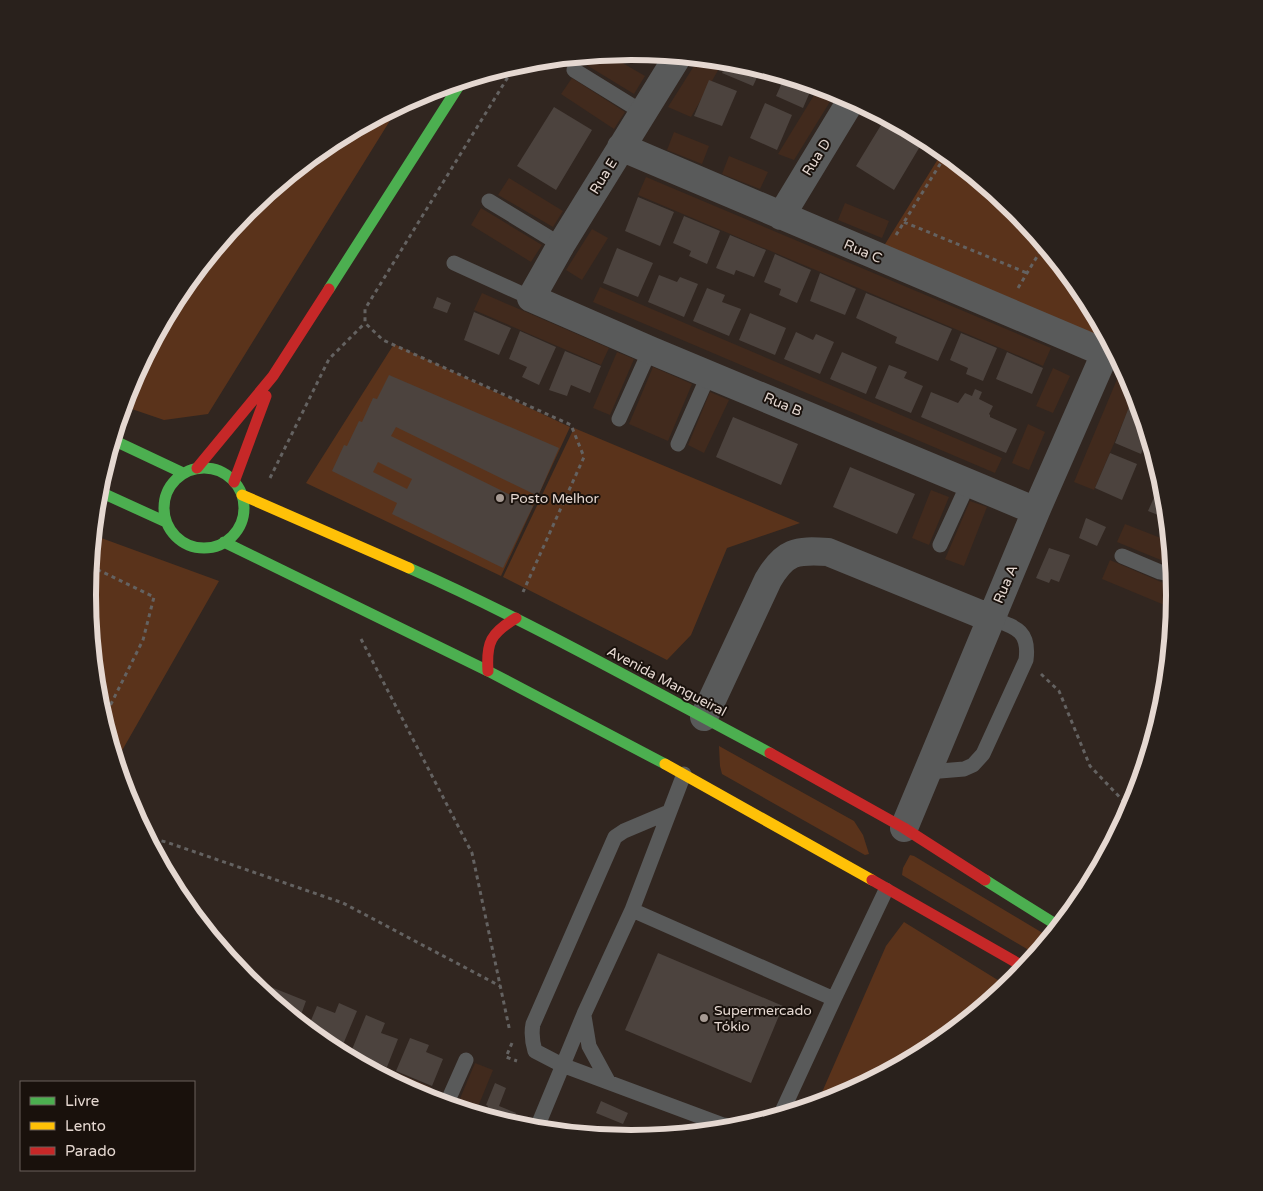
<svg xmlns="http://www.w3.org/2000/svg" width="1263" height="1191" viewBox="0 0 1263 1191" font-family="'Varela Round',sans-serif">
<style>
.built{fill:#412a1d}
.green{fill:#5a331b}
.building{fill:#4c433e;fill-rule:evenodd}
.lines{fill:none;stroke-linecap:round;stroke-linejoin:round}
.path{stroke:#646261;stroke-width:3;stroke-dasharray:4 4;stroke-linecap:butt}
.lane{stroke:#595a5a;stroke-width:15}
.street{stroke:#595a5a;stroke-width:28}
.fast{stroke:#4caf50;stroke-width:11}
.slow{stroke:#ffc107;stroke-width:11}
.jam{stroke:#c62828;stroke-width:11}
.poi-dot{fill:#a69a93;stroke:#19110c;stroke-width:2}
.labels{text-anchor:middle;stroke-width:4;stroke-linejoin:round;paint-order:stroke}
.street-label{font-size:14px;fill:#e5d8d1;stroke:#19110c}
.poi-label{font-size:14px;fill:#e5d8d1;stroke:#19110c;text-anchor:start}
.rim{fill:none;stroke:#e5d8d1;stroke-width:6}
</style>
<rect width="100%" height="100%" fill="#312620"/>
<path class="built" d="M607,54L645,76L634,94L580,61L583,56Z
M699,58L724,60L691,117L668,107Z
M572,78L625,112L614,129L561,94Z
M819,87L836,92L794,160L778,154Z
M674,132L709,146L702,164L667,150Z
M729,156L768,172L760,189L722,174Z
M646,177L1051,348L1043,366L638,195Z
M509,178L563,211L553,227L498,195Z
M845,203L889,221L882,238L838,220Z
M481,208L542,245L531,262L471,225Z
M592,229L608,238L582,280L566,270Z
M600,287L1002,458L995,473L593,302Z
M482,293L609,348L601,365L474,310Z
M617,352L634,359L610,415L593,408Z
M1123,365L1136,392L1094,490L1074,482Z
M653,367L692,384L668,441L629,424Z
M1053,368L1070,376L1053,413L1036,406Z
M710,392L729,400L704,453L688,445Z
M1028,424L1045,432L1029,470L1012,463Z
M931,490L949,497L929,545L912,538Z
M970,501L987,507L964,566L945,559Z
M1125,524L1171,542L1173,565L1117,542Z
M1110,560L1175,588L1174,609L1102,579Z
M318,1039L431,1087L426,1099L329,1048Z
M475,1063L493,1070L475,1114L456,1108Z"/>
<path class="green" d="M399,106L208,414L164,420L123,406L129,387L179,293L247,210L329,143Z
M943,151L1017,211L1084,293L1105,332L1090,338L882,249Z
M394,344L570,427L501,576L306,483Z
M574,428L800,523L727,548L691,635L667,660L503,577Z
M93,535L219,581L116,761L98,701L87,595Z
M719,746L854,821L863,835L869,854L865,855L722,774L720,766Z
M910,855L914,856L1051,938L1037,955L902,875L903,868Z
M904,922L1009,987L934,1048L840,1098L816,1106L886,946Z"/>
<path class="building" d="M727,61L738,62L761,69L753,86L722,73Z
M785,76L813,85L803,108L776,96Z
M709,80L737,91L722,126L694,116Z
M765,103L792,115L777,150L750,138Z
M554,107L592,130L556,190L517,166Z
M886,117L925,138L894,190L856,166Z
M638,197L674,212L660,246L625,231Z
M684,216L720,231L707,264L689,256L691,251L673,243Z
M730,235L766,250L754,277L736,270L734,275L716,268Z
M617,248L653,263L638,297L603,283Z
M775,254L811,270L797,303L779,295L781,289L764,282Z
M820,273L856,289L845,315L810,301Z
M659,275L677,282L680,277L698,284L684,317L648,302Z
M707,288L725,295L722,302L741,309L729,336L693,321Z
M866,293L952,329L938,361L895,343L897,337L856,318Z
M437,297L451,303L447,313L433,308Z
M474,312L511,328L499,355L464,340Z
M750,313L786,328L775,355L739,340Z
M520,331L556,347L539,385L522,377L527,367L509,359Z
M796,332L813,340L816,334L834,342L820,374L784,359Z
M961,333L997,348L983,381L966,374L968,368L950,360Z
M565,351L601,366L590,393L571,385L567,396L549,390Z
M842,352L877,367L866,394L830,379Z
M1007,352L1043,368L1032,394L996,379Z
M889,365L907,372L904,378L923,386L911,413L875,398Z
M389,375L559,448L538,496L396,427L391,436L533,506L503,568L392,514L397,503L332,471L344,445L347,446L359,421L362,422L373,398L377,399ZM378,462L412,479L407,489L373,472Z
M975,389L982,392L979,399L993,406L989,414L990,415V417L1017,429L1006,453L921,417L931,392L958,403L965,393L972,396Z
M1129,407L1142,413L1149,436L1141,454L1115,443Z
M733,417L798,444L781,485L716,457Z
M1110,453L1137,464L1122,500L1095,488Z
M850,467L915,494L897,534L833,507Z
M1165,487V490L1168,519L1148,511L1156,493L1161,495Z
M1086,518L1106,527L1097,546L1079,538Z
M1049,548L1070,555L1059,582L1051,579L1049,583L1036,578Z
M658,953L783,1006L751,1083L625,1030Z
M271,987L306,1001L298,1023L267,997Z
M339,1003L357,1011L342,1047L315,1037L307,1030L317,1006L335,1013Z
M366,1015L385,1023L381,1033L398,1039L387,1067L351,1052Z
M410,1038L429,1045L426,1052L443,1059L432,1086L396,1071Z
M495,1083L506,1088L499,1106L516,1113L511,1125L484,1117L488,1106L486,1105Z
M601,1101L628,1113L623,1124L596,1113Z"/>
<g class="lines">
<path class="path" d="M516,64L365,309V323L383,340L571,425L584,457L523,592
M904,222L1027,273
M896,235L947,153
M1018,288L1044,245
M270,478L329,359L365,323
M90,566L154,597L143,640L103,720
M361,639L472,853L510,1032
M1041,674L1059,691L1090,766L1131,809
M146,837L166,842L343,903L500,986
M512,1043L506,1057L517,1061"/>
<path class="lane" d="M574,70L642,112
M489,201L561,245
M454,263L531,298
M619,419L650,350
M678,444L709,374
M940,545L969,482
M1122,556L1160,572L1174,575
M928,772L964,769L973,765L983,754L1026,660C1030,630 1015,627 990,618
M669,812L624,831L615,837L533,1024C531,1034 532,1041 535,1051L562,1065L723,1125L741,1128
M632,910L834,999
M584,1016L589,1046L608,1081
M446,1105L466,1060
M780,1116L834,999L886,890
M536,1130L584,1014L632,910L684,774"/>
<path class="street" d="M678,56L561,245L531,298L650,350L1036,511
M621,147L1105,353
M781,216L852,99
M704,717L768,580C785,551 796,550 828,552L990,618
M904,828L1036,511L1110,342"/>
<path class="fast" d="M329,289L462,81
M113,440L183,473
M164 508a40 40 0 1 1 80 0a40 40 0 1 1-80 0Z
M98,491L166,522
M224,542L488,671L665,764
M409,568C533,623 651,690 770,753
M985,880L1060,927"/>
<path class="slow" d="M242,495L409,568
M665,764L872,880"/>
<path class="jam" d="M197,468L273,376L329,289
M234,482L266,396
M488,671C486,642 491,633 516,618
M770,753L904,828L985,880
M872,880L1026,968"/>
</g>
<g class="poi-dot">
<circle cx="500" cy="498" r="5"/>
<circle cx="704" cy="1018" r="5"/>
</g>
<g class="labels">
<g class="street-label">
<text transform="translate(816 157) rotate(-58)" y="5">Rua D</text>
<text transform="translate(603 176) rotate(-58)" y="5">Rua E</text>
<text transform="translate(863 251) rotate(23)" y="5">Rua C</text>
<text transform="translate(783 404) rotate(23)" y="5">Rua B</text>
<text transform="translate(1005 584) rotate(-67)" y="5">Rua A</text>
<text transform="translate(667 681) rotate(28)" y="5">Avenida Mangueiral</text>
</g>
<g class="poi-label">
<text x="510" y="503">Posto Melhor</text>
<text x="714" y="1015">Supermercado<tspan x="714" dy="16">Tókio</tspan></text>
</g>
</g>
<path d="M0 0H1263V1191H0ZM96 595a535 535 0 1 1 1070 0a535 535 0 1 1-1070 0Z" fill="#29211c" fill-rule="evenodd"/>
<path class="rim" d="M96 595a535 535 0 1 1 1070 0a535 535 0 1 1-1070 0Z"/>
<rect x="20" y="1081" width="175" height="90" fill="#19110c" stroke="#6b615b"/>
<rect x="30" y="1097" width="25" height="8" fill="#4caf50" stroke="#6b615b"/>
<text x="65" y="1106" font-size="15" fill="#e5d8d1">Livre</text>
<rect x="30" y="1122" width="25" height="8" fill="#ffc107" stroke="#6b615b"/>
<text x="65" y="1131" font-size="15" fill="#e5d8d1">Lento</text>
<rect x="30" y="1147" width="25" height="8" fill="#c62828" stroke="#6b615b"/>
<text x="65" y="1156" font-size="15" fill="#e5d8d1">Parado</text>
</svg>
